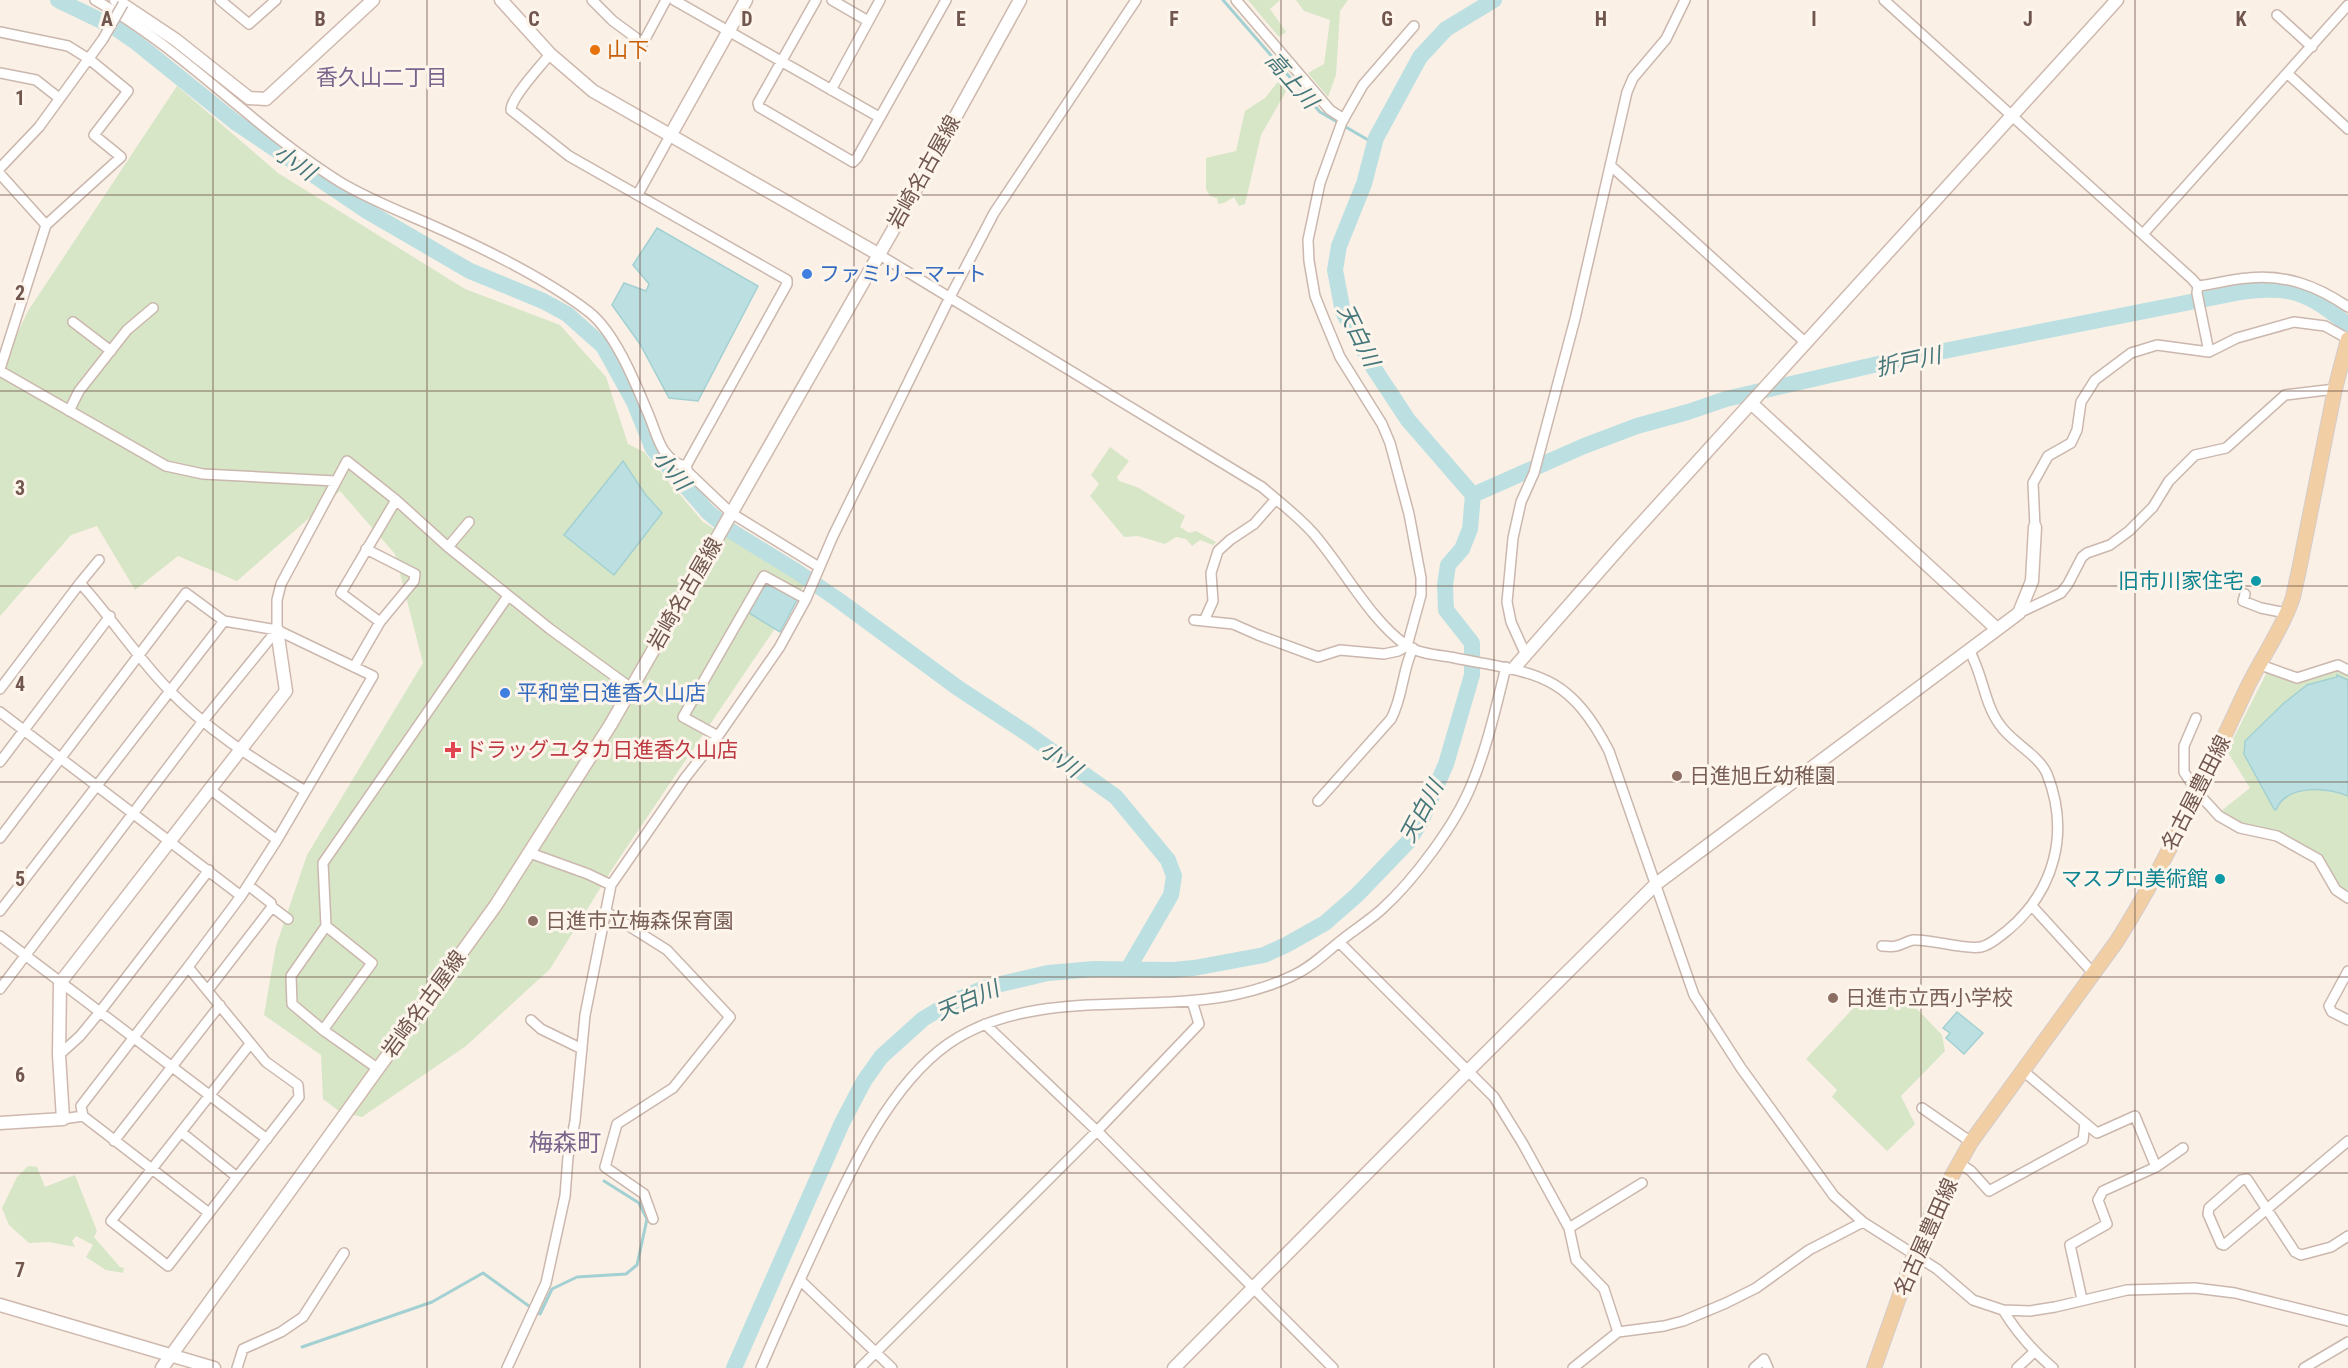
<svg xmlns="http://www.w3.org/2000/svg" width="2348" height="1368" viewBox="0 0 2348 1368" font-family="'Roboto Condensed','Noto Sans JP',sans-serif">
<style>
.green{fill:#d6e6c6}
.water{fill:#bce0e2;stroke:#a3d0d2;stroke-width:1.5}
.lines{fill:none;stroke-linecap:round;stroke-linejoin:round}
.stream{stroke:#a3d0d2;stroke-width:3}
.river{stroke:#bce0e2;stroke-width:16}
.street-casing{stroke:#cbb7ad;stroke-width:12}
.secondary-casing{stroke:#cfb9ae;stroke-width:15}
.primary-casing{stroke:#d4ccca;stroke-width:16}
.street{stroke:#fff;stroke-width:9}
.secondary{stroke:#fff;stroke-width:12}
.primary{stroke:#f2cea4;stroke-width:14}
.street-bridge-casing{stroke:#cbb7ad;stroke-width:12;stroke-linecap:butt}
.street-bridge{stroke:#fff;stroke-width:9}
.grid{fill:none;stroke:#71564d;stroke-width:1.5;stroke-opacity:0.55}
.food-dot{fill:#e8710a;stroke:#fdf5ec;stroke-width:2}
.shop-dot{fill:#3f7fe0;stroke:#fdf5ec;stroke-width:2}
.culture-dot{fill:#0f9aa8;stroke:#fdf5ec;stroke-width:2}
.health-dot{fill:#e0444e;stroke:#fdf5ec;stroke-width:2}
.education-dot{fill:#8d6e63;stroke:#fdf5ec;stroke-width:2}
.labels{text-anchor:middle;stroke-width:6;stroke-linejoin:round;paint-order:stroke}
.food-label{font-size:21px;fill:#c56008;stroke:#fdf5ec;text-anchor:start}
.street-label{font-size:21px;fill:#71564d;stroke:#fdf5ec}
.shop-label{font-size:21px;fill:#366cbe;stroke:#fdf5ec;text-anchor:start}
.culture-label{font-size:21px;fill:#0d838f;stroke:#fdf5ec;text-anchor:end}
.health-label{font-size:21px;fill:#be3a42;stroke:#fdf5ec;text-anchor:start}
.education-label{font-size:21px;fill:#785e54;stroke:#fdf5ec;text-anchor:start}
.neighbourhood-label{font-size:22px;fill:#7b658c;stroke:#fdf5ec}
.water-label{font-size:22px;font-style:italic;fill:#46777b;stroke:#fdf5ec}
.quarter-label{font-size:24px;fill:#7b658c;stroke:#fdf5ec}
.grid-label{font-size:20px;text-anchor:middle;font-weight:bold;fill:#71564d;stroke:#fdf5ec;stroke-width:6;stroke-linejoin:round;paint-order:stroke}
</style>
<rect width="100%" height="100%" fill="#faf0e6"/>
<path class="green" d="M1248,0H1280L1270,9L1286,32L1279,37Z
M1296,0H1348L1340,11L1336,75L1328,97L1308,73L1324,64L1330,20L1304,11Z
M1281,78L1288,88L1261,135L1245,204L1239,206L1234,197L1224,203L1218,204L1217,198L1210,196L1206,189V158L1236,151L1245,111L1265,98Z
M177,86L278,173L465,289L560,325L606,377L628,444L644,452L703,522L805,584L614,866L550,969L466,1046L362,1117L339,1111L323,1099L321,1055L264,1015L276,946L307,855L423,663L395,554L340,491L237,581L178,556L135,590L97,526L71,535L0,616V370L28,311Z
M1110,447L1129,461L1117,477L1119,481L1137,487L1185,516L1180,527L1189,533L1196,531L1216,542L1213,545L1200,540L1192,546L1186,539L1176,537L1165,544L1138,536L1124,537L1090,496L1099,484L1091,475Z
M2338,669L2348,673V894L2339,888L2319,857L2242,825L2221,811L2250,788L2227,751L2267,672L2295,683Z
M1873,987L1917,1009L1942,1035L1945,1051L1901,1096L1915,1124L1887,1151L1832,1097L1837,1090L1806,1059Z
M28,1166L37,1167L45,1187L75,1175L97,1231L94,1237L120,1267L124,1268L123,1273L106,1270L86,1257L93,1245L76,1236L72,1241L75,1247L49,1242L29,1243L9,1225L2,1208L17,1177Z"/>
<path class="water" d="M657,228L758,286L698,401L669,398L640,344L612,305L624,283L646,291L649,284L633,265Z
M623,461L645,494L662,513L614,575L564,535Z
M766,580L797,600L780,632L749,613Z
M2337,675L2348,680V796C2327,788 2287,783 2276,810L2274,809L2244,754L2245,741L2284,703L2307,685L2337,677Z
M1957,1012L1983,1033L1964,1054L1946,1038L1950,1033L1943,1028Z"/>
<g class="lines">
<path class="stream" d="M1223,0L1320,112L1375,144
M302,1347L432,1302L483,1273L540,1314L552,1289L577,1277L626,1274L637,1265L647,1219L639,1203L604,1181"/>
<path class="river" d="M58,0L114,27L137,43L235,122L367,211L470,271L543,301L567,314L603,346L634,402L653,449L708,512L731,531L796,571L837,599L958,688L1028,734L1116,797L1168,860L1174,876L1171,895L1128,969
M1473,495L1584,446L1637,426L1688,412L1726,399L1878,364L2241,292C2293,285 2308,293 2348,325
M734,1368L842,1123L864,1081L881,1057L923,1019L948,1004L984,988L1048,973L1094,969L1173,970L1194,968L1264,955L1286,945L1325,923L1357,895L1408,842L1421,821L1446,764L1472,675V643L1446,610L1445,585L1448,565L1462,549L1470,529L1473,495L1408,420L1373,367L1343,312L1335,270L1339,246L1364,184L1376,138L1420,57L1446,29L1494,0"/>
<defs>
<path id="street" d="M95,0C184,49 253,128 340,182C375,203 413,216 451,234C497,255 549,281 589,312C616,333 637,387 650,418C654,428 658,442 664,451C670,459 677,465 686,466
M220,0L249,24L276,0
M592,0L613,21L643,43L666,0
M674,0L879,117
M816,0L758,103L759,107L853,162L857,158L946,0
M832,0L868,21
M1236,0L1330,110L1344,119
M1884,0L2192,279L2198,286L2197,293L2209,352
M2277,15L2312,47
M0,32L68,46L89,59L128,91L94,135L121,157L46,225
M550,54C541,66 511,97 511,110L569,156L787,280V284L686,466L688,472L731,513L819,567
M0,73L36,80L59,98
M2288,74L2348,129
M831,90L880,0
M1610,165L1806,343
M0,168L39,127L103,39
M0,174L46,225L0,369
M638,194L670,136
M2143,234L2348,5
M878,254L1262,487C1279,502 1298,516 1313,533C1342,566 1370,620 1406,645C1418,654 1440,655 1455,658C1536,674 1567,671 1609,751L1694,995L1741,1068L1834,1196L1863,1222L1937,1269L1973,1300L2003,1310L2030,1311L2055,1307L2127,1290L2195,1288L2235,1293L2348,1321
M2198,286C2215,284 2231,279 2248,278C2286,274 2317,286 2348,307
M73,322L111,351
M0,371L166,466L203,474L335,481
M69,411L79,391L127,330L153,308
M2035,527L2033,483L2048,456L2071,443L2077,430L2081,402L2095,380L2131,353L2157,345L2209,352L2237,338L2294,322L2325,326L2343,336L2348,342
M448,547L469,522
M366,549L415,574L414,581L380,622
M80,583L99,560
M2245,594L2243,601L2261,608L2286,613
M2019,613L2061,593L2068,584L2082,557L2087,553L2110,545L2129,531L2153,507L2169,481L2195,455L2226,448L2285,395L2335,389
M1194,620L1233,624L1258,635L1318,657L1340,650L1384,654L1398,651L1407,646L1421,595V578L1409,514L1390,443L1382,424L1340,357L1323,316L1315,296L1309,261L1308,240L1320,183L1342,122L1363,85L1414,26
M1204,621L1213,601L1211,573L1218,551L1230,540L1254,524L1276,499
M1525,653L1511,622L1507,602L1513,538L1521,502L1534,473L1575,319L1627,92L1633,78L1666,39L1685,0
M2258,664L2297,678L2338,665L2348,670
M354,667L380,622L341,593L396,500
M0,689L80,583C111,617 136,656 168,689C208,731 257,761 305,791
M0,712L241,896
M2196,718L2184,746V772L2197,792L2219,816L2240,828L2277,836L2318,859L2336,890L2348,898
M718,736L683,717L764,576L806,599
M0,762L110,616
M211,790L277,840
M1318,801L1391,719C1403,697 1402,671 1413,648
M0,838L186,593L224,621L277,630L373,676L277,840L241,896L188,967L266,1062L298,1085L299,1097L168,1266L111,1221L250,1044
M530,853L588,874L611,885
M2032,906L2093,973
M272,907L288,919
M0,911L224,621
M605,911L667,950L730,1017L673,1088L617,1124L605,1167L644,1194L653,1219
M326,926L323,863L508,596
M0,936L267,1139
M1339,942L1494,1097L1523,1144L1569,1228L1576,1260L1604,1289L1618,1332
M1882,946C1887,946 1892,947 1896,946C1902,945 1907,941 1913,940C1933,939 1962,950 1981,947C1991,945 2000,936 2008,930C2055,890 2070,832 2047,774C2039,755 2011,742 2000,725C1984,704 1983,674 1969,650
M2348,971L2329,1006L2332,1012L2348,1020
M0,989L203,721L277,630V600L281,584L347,461L396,500L448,547L550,629L631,688
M208,990L272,907L271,903L248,885
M531,1020L541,1029L582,1049
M985,1024L1097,1131L1333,1368
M323,1030L372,963L326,926L291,976L292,1004L323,1030L377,1068
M59,1055L80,1036L99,1013L209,870
M2022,1070L2097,1133L2135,1116L2156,1167L2103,1191L2098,1200L2107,1224L2070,1245L2082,1299
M1922,1108L1971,1142
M83,1116L209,1213
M63,1119L83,1116L81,1106L188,967
M181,1132L237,1177
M114,1141L220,1005
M2348,1141L2224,1245L2221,1244L2208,1214L2209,1208L2241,1180L2247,1179L2295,1252L2301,1255L2331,1247L2348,1236
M1959,1163L1971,1171L1989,1191L2083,1140L2085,1123
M2156,1167L2183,1148
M1569,1228L1642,1183
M800,1280L892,1368
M2003,1310C2017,1333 2033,1351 2053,1368
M237,1368L243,1349L281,1332L303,1317L344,1253
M507,1368L546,1283L565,1196L568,1157L575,1121L585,1015L611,885L685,778L718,736L779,648L806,599L833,536L950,297L994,213L1136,0
M761,1368C779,1326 797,1286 816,1245C847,1178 887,1087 948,1044C1013,999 1097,1006 1172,1002C1214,1000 1254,994 1292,976C1310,968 1323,955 1338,943C1352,931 1369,921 1382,909C1414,880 1455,825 1471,786C1487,748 1496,707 1506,667
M860,1368L1097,1131L1199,1024L1192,1001
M1573,1368L1618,1332L1664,1326L1683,1321L1726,1303L1756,1288L1809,1250L1863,1222
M1754,1368L1764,1359L1768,1368
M2017,1368L2034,1352
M2304,1368L2348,1342"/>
<path id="secondary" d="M116,0L176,40L249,98L266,99L373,0
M501,0L550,54L593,91L878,254
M670,136L746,0
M1751,403L1997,629
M1514,668L1622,545L2117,0
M0,1123L63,1119L59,1055L60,983L286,691L277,630
M0,1305L214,1368
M162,1368L496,905L611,724L893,230L1020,0
M1174,1368L1467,1072L1656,884L2019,613L2032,581L2035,527"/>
<path id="primary" d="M1874,1368L1914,1255L1936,1204L1971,1142L2117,941C2167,862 2206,775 2246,690C2259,662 2284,626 2293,597C2295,588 2297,579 2299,570L2335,389L2348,339"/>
</defs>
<use href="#street" class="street-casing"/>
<use href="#secondary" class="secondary-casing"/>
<use href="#primary" class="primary-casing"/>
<use href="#street" class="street"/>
<use href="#secondary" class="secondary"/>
<use href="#primary" class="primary"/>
<defs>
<path id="street-bridge" d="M103,39L123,4"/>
</defs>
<use href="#street-bridge" class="street-bridge-casing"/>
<use href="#street-bridge" class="street-bridge"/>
</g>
<path class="grid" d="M213,0V1368M427,0V1368M640,0V1368M854,0V1368M1067,0V1368M1281,0V1368M1494,0V1368M1708,0V1368M1921,0V1368M2135,0V1368M0,195H2348M0,391H2348M0,586H2348M0,782H2348M0,977H2348M0,1173H2348"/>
<circle class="food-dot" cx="595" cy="50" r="6"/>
<g class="shop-dot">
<circle cx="807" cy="274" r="6"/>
<circle cx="505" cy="693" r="6"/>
</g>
<g class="culture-dot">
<circle cx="2256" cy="581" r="6"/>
<circle cx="2220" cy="879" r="6"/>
</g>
<path class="health-dot" d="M450 741h6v6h6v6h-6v6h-6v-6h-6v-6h6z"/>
<g class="education-dot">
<circle cx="1677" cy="776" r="6"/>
<circle cx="533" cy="921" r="6"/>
<circle cx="1833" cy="998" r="6"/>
</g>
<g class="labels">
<g class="food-label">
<text x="607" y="57">山下</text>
</g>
<g class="street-label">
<text transform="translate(924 172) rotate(-61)" y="7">岩崎名古屋線</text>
<text transform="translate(685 594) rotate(-60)" y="7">岩崎名古屋線</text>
<text transform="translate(2196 793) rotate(-63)" y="7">名古屋豊田線</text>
<text transform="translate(424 1004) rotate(-54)" y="7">岩崎名古屋線</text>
<text transform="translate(1926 1237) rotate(-66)" y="7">名古屋豊田線</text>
</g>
<g class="shop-label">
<text x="819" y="281">ファミリーマート</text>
<text x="517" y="700">平和堂日進香久山店</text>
</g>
<g class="culture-label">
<text x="2244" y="588">旧市川家住宅</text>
<text x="2208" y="886">マスプロ美術館</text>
</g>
<g class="health-label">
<text x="465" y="757">ドラッグユタカ日進香久山店</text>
</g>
<g class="education-label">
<text x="1689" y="783">日進旭丘幼稚園</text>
<text x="545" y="928">日進市立梅森保育園</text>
<text x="1845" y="1005">日進市立西小学校</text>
</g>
<g class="neighbourhood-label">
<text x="382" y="85">香久山二丁目</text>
</g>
<g class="water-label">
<text transform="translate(1292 80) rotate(49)" y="8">高上川</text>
<text transform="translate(295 162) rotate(34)" y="8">小川</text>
<text transform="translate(1359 335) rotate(64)" y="8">天白川</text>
<text transform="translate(1908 361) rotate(-12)" y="8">折戸川</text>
<text transform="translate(672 470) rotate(50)" y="8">小川</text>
<text transform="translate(1061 759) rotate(35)" y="8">小川</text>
<text transform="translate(1421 811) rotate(-62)" y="8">天白川</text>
<text transform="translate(967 1000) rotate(-23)" y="8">天白川</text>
</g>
<g class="quarter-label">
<text x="565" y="1151">梅森町</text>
</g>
</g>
<g class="grid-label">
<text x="107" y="26">A</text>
<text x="320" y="26">B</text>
<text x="534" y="26">C</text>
<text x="747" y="26">D</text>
<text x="961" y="26">E</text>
<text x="1174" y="26">F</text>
<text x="1387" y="26">G</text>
<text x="1601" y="26">H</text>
<text x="1814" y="26">I</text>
<text x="2028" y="26">J</text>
<text x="2241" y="26">K</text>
<text x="20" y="105">1</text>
<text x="20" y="300">2</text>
<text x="20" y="495">3</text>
<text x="20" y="691">4</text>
<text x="20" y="886">5</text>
<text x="20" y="1082">6</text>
<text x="20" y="1277">7</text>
</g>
</svg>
